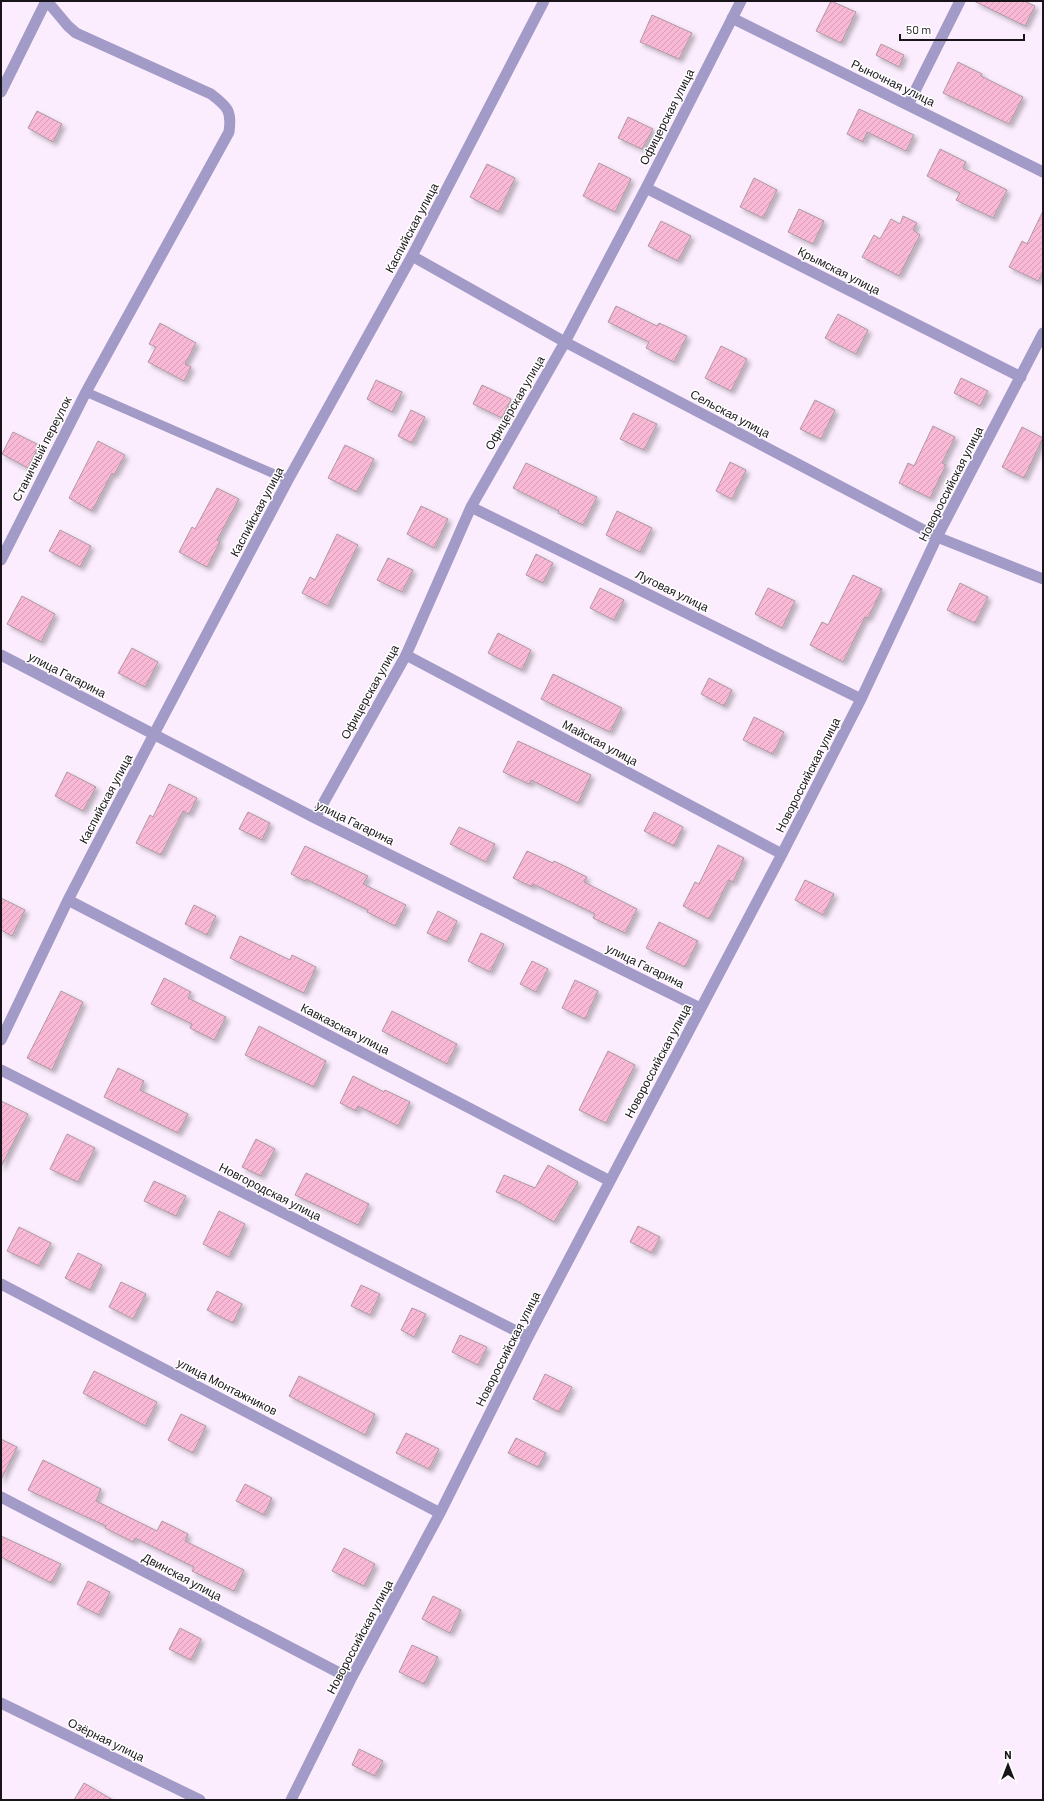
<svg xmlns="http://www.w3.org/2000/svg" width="1044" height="1801" viewBox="0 0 1044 1801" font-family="Barlow,sans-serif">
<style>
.building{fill:url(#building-hatch);stroke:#ad98a1;filter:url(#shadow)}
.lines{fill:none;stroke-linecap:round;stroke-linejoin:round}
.service{stroke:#a39bc7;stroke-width:9}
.minor{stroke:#a39bc7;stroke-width:11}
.labels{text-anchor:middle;stroke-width:3;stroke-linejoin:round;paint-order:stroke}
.street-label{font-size:12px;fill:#191419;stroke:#fff}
</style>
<defs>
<pattern id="building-hatch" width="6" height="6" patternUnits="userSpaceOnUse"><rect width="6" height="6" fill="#f9b9d6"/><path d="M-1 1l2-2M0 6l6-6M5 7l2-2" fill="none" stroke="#d59eb7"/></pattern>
<filter id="shadow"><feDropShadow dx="3.5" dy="3.5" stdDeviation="2" flood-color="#0004"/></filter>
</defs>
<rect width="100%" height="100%" fill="#fcedfe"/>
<path class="building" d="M831,1L856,12L841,43L816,31Z
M974,1H1024L1035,6L1025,26Z
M652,15L692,33L679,59L640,42Z
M881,44L904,55L899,67L876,55Z
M958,62L982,74L981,76L1023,97L1009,124L943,93Z
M859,109L914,135L906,151L867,132L863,142L847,134Z
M37,111L62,124L53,142L28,128Z
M628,117L653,129L642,149L618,138Z
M940,149L966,162L963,168L1007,190L993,218L956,200L960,193L927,176Z
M599,163L631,179L615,212L583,196Z
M487,164L515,178L499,212L470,197Z
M754,178L777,190L763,218L740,207Z
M799,209L824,221L813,244L788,232Z
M1043,211V272L1038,281L1009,267L1022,241L1027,244Z
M903,216L917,223L913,230L920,235L899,276L862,257L874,235L880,239L891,219L900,224Z
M661,221L691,236L678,261L648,246Z
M616,306L657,326L659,323L687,336L674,362L646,348L649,342L608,322Z
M838,314L868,330L856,354L825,338Z
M160,323L196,343L185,364L191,367L184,381L148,362L156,347L149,344Z
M721,346L747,359L731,391L705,378Z
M961,378L988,391L980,406L954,393Z
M376,380L402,392L392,412L367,399Z
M482,385L511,399L502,418L473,404Z
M815,400L835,410L821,439L800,429Z
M411,410L425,417L412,443L398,436Z
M633,413L657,424L644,450L620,439Z
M933,426L955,437L942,463L946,465L930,498L899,483L908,463L914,466Z
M1022,427L1043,438L1024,478L1002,467Z
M13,432L39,445L28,468L2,454Z
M98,441L125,455L114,475L112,473L92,511L69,498Z
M345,445L374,459L357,492L328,478Z
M730,462L746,470L732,499L716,491Z
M526,463L597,497L583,525L558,513L559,511L513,488Z
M217,488L239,499L217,540L220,542L207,567L179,552L192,527L195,529Z
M421,506L448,519L434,548L407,534Z
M617,511L652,528L640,552L606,535Z
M60,530L91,546L80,567L49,551Z
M337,534L358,545L328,606L302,593L310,577L315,580Z
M536,554L553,563L543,583L526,575Z
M388,558L413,570L402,592L377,580Z
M853,575L882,589L868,618L865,617L843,662L810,645L822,622L828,625Z
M960,583L988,597L975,623L947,610Z
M600,588L624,600L614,620L590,608Z
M768,588L795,601L782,628L755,614Z
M22,596L55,614L41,642L7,624Z
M498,633L531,650L522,670L488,653Z
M132,648L158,662L145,687L118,673Z
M553,674L622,708L610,732L541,699Z
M709,678L732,690L724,706L701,694Z
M754,717L784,732L773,754L743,740Z
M518,741L591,775L578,803L531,780L529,784L503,772Z
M67,772L96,787L83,811L55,796Z
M169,784L197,798L189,814L183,811L161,855L136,843L150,815L153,817Z
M248,812L270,823L262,840L239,829Z
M654,812L683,827L674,846L644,831Z
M459,827L495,844L486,862L450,844Z
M718,845L744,858L733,882L729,880L709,919L683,906L695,882L699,884Z
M305,846L368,876L363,884L406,905L395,926L367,912L368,910L306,879L305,881L291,874Z
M527,851L553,863L554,861L587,877L584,882L637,909L625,933L593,918L595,914L533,884L532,887L513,878Z
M805,880L834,894L823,915L795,900Z
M1,898L25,910L12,936L1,930Z
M194,905L216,916L207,935L185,924Z
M438,911L457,921L447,942L427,933Z
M659,922L698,941L685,967L646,948Z
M481,933L504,944L490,972L468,961Z
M240,936L290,960L292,955L316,967L304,993L230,958Z
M532,961L548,969L536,992L520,984Z
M164,978L191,992L188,998L226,1017L214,1040L190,1028L192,1024L151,1004Z
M575,980L598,991L585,1019L562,1008Z
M61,991L83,1002L52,1070L27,1058Z
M392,1011L457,1044L447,1064L382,1031Z
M259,1026L326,1061L314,1087L245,1055Z
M608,1051L635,1065L606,1123L579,1110Z
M118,1068L144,1081L140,1090L188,1114L178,1133L104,1097Z
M353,1076L384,1092L385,1090L410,1102L398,1126L358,1106L356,1111L340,1103Z
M1,1101L28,1114L1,1167Z
M67,1134L95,1148L78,1182L50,1169Z
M256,1139L275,1149L261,1176L242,1167Z
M548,1165L578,1182L554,1222L517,1201L496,1192L504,1175L535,1188Z
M306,1173L369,1204L358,1225L295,1195Z
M154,1181L186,1196L176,1216L144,1201Z
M219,1211L245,1224L229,1257L203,1244Z
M638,1226L660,1237L652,1253L630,1242Z
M19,1227L51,1243L39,1266L7,1251Z
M78,1253L102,1265L90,1290L65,1278Z
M121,1282L146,1294L133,1319L109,1307Z
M361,1285L380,1294L370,1315L351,1306Z
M217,1291L242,1304L233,1323L207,1310Z
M412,1308L426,1314L414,1337L401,1330Z
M460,1335L487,1347L478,1365L452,1352Z
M94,1371L157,1402L145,1426L83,1393Z
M545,1374L572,1387L559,1412L533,1399Z
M299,1376L375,1414L365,1435L289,1396Z
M181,1414L206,1426L193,1453L168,1440Z
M406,1433L439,1449L429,1469L396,1453Z
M516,1438L546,1453L538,1467L508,1453Z
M1,1439L17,1447L1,1480Z
M43,1460L101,1489L96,1501L157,1531L162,1521L188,1534L185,1541L244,1570L234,1591L192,1571L194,1567L135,1538L133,1542L105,1528L106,1526L28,1490Z
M245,1484L272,1498L264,1515L236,1501Z
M1,1536L61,1564L51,1583L1,1557Z
M344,1548L375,1564L364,1586L332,1571Z
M88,1581L110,1592L99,1615L77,1604Z
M433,1596L461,1610L450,1633L422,1619Z
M180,1628L201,1639L191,1660L169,1649Z
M412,1645L438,1657L424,1684L399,1672Z
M359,1749L383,1761L375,1776L352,1765Z
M84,1783L113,1800H74Z"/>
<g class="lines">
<path class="service" d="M86,392L288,480"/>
<path class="minor" d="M732,18L1043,172
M1,92L46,1
M908,105L960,1
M646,188L1021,377
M412,256L565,342L937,537L1043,579
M471,507L861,699
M1,560L86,392L229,132C232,111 228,107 211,94L76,33L68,26L47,1
M1,655L315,818L700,1008
M406,655L782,854
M315,818L406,655L471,507L565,342L646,188L741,1
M68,900L610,1181
M1,1040L68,900L154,734L288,480L412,256L544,1
M1,1070L528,1337
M1,1284L440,1513
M1,1497L351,1679
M1,1703L200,1800
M291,1800L351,1679L440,1513L528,1337L782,854L861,699L937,537L1043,333"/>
</g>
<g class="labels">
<g class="street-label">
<text transform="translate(893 83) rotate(26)" y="4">Рыночная улица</text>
<text transform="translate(667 117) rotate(-63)" y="4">Офицерская улица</text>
<text transform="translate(412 228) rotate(-62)" y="4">Каспийская улица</text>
<text transform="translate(839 271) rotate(27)" y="4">Крымская улица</text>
<text transform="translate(515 403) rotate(-60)" y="4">Офицерская улица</text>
<text transform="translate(730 414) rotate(28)" y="4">Сельская улица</text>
<text transform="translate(42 449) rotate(-63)" y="4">Станичный переулок</text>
<text transform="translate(951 484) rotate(-63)" y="4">Новороссийская улица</text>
<text transform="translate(257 512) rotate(-62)" y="4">Каспийская улица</text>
<text transform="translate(672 591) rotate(26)" y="4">Луговая улица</text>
<text transform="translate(67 675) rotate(27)" y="4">улица Гагарина</text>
<text transform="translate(370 692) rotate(-61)" y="4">Офицерская улица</text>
<text transform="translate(600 743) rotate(28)" y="4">Майская улица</text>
<text transform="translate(808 775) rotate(-63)" y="4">Новороссийская улица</text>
<text transform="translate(106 799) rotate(-62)" y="4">Каспийская улица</text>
<text transform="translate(355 823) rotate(26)" y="4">улица Гагарина</text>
<text transform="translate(645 966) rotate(26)" y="4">улица Гагарина</text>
<text transform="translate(345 1029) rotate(27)" y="4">Кавказская улица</text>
<text transform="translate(658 1061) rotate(-62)" y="4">Новороссийская улица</text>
<text transform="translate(270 1192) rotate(27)" y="4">Новгородская улица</text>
<text transform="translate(508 1349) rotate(-63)" y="4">Новороссийская улица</text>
<text transform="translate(227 1387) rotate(27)" y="4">улица Монтажников</text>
<text transform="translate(182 1577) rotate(28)" y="4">Двинская улица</text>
<text transform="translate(360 1637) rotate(-62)" y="4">Новороссийская улица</text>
<text transform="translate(106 1740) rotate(26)" y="4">Озёрная улица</text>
</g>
</g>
<rect width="1044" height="1801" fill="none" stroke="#191419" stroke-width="4"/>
<g transform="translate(1008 1765)" stroke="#ffffff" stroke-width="3" paint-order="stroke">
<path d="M0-3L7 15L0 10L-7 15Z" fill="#191419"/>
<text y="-6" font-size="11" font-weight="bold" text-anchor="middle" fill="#191419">N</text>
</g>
<path d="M900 34v6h124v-6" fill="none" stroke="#191419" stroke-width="2"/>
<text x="906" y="34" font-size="12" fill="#191419" stroke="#ffffff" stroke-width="3" paint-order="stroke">50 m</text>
</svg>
